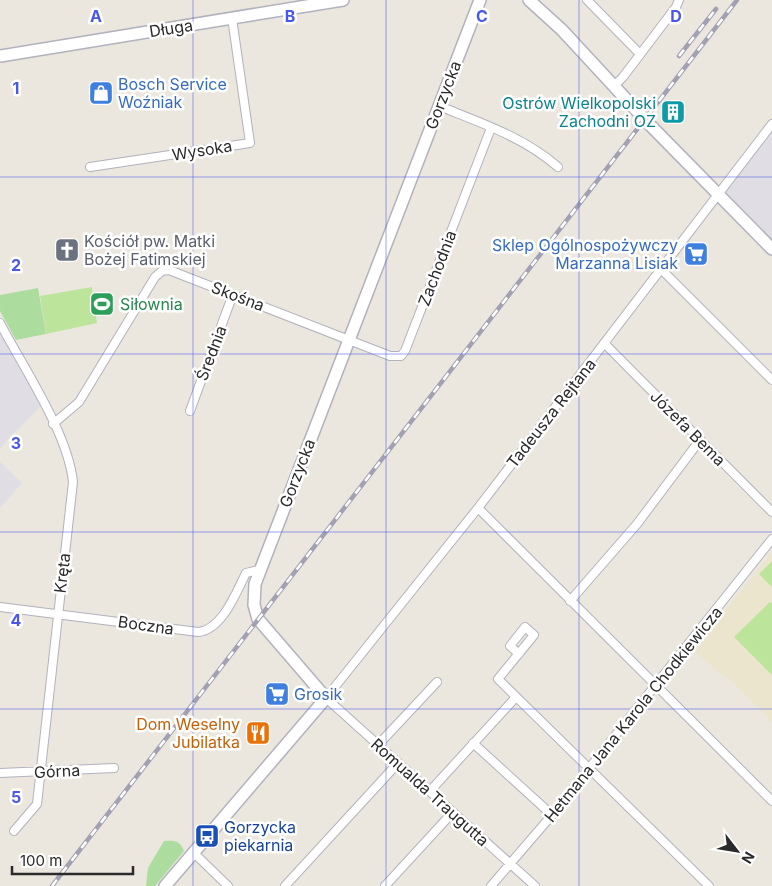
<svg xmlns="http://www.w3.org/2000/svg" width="772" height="886" viewBox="0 0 772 886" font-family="Inter,sans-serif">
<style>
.industrial{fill:#e0dee4}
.education{fill:#ebe5ce}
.green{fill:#addd9e}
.pitch{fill:#bde49b}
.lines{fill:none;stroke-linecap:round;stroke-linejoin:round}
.street-casing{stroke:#b1b2bd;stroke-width:10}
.secondary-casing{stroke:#b1b2bd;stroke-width:14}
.street{stroke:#fff;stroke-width:8}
.secondary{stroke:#fff;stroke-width:11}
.rail-casing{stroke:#a1a1b3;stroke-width:4.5}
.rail{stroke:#fff;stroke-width:2.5;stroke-dasharray:8;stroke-linecap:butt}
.grid{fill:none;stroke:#4a57ec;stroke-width:1;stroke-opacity:0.55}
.labels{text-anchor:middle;stroke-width:5;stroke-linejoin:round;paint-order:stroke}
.street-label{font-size:16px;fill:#2a2a2a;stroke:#fff}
.shop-label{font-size:16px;fill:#366cbe;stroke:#fff;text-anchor:start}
.culture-label{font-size:16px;fill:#0d838f;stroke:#fff;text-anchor:end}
.worship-label{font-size:16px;fill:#5b616d;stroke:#fff;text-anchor:start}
.leisure-label{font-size:16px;fill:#27864d;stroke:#fff;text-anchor:start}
.food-label{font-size:16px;fill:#c56008;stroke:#fff;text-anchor:end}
.transit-label{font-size:16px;fill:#164399;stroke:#fff;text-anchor:start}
.grid-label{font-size:16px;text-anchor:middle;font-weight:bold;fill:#4a57ec;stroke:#fff;stroke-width:5;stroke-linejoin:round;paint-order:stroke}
</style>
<rect width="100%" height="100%" fill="#ebe7de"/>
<path class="industrial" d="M772,133V240L726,192Z
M0,323L43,404L0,448Z
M0,462L22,483L0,508Z"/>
<path class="education" d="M772,552V723L734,684L693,651Z"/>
<path class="green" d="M38,288L46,334L16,340L0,311V295Z
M164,841C174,840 181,841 184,851L155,886H146L148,868Z"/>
<path class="pitch" d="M92,287L97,323L46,334L40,296Z
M772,561V587L759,574Z
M770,602L772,603V675L734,637Z"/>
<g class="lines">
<defs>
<path id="street" d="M587,0L640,54
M614,86L623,77L676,7L679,0
M439,106C481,123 524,137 558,167
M90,167L250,143L232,18
M661,269L772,380
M0,323C23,367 68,433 73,482L37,804L14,831
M604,343L772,512
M190,411L233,294
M53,424L79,402L155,277L162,271L169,270L390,356H401L405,351L491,128
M478,508L772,801
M570,601L637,524L700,440
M0,607L198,632C222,630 236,593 246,573L259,570
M519,654L510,646L525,627L534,635L498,679L709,886
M473,743L552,815
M378,745L437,682
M0,773L114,768
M430,791L516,697
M193,852L228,886
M285,886L398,763
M385,886L453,812
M491,886L552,815L772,539
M535,886L326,698L478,508L772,124"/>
<path id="secondary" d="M529,0L562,30L649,124L772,249
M0,56L343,0
M165,886L326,698L258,619L254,605L255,584L480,0"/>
</defs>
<use href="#street" class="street-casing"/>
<use href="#secondary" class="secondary-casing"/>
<use href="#street" class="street"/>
<use href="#secondary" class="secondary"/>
<defs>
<path id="rail" d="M679,56L716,9
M52,886L737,0"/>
</defs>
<use href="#rail" class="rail-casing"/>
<use href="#rail" class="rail"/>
</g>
<path class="grid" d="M193,0V886M386,0V886M579,0V886M0,177H772M0,354H772M0,532H772M0,709H772"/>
<defs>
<symbol id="shop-square" viewBox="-11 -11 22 22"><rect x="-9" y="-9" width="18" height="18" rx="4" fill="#3f7fe0" stroke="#fff"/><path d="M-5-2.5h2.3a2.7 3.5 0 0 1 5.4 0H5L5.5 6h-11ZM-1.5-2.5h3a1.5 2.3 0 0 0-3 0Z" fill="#fff"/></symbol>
<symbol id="building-square" viewBox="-11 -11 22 22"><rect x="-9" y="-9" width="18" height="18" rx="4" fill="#0f9aa8" stroke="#fff"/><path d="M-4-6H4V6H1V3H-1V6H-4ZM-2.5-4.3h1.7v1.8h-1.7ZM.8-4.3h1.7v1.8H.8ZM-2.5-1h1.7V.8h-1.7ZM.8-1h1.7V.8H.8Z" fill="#fff"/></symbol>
<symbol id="church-square" viewBox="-11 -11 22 22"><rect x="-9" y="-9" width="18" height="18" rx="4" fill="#6b7280" stroke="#fff"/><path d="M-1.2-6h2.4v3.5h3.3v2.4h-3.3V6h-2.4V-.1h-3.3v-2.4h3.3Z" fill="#fff"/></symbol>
<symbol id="supermarket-square" viewBox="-11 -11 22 22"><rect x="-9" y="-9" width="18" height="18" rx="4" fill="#3f7fe0" stroke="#fff"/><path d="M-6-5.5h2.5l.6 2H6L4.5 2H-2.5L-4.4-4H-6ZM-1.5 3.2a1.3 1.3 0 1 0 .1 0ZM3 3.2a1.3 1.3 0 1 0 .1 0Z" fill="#fff"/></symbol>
<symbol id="stadium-square" viewBox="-11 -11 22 22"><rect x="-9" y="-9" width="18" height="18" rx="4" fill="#2e9e5b" stroke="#fff"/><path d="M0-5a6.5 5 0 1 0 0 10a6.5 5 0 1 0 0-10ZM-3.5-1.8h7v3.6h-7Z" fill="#fff"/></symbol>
<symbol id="restaurant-square" viewBox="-11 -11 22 22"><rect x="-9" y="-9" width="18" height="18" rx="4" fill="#e8710a" stroke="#fff"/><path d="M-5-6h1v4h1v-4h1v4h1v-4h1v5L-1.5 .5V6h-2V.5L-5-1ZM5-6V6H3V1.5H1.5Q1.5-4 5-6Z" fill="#fff"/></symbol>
<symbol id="bus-square" viewBox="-11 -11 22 22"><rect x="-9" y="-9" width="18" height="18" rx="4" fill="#1a4fb4" stroke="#fff"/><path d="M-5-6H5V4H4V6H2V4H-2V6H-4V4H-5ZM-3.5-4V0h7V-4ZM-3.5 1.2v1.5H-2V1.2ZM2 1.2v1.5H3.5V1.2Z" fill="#fff"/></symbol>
</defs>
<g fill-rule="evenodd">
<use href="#shop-square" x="87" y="79" width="28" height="28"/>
<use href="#building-square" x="659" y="98" width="28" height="28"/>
<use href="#church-square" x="53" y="236" width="28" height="28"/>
<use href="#supermarket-square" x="682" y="240" width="28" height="28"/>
<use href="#stadium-square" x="88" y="290" width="28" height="28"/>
<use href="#supermarket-square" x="263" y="680" width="28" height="28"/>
<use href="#restaurant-square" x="244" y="719" width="28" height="28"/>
<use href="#bus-square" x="193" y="822" width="28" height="28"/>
</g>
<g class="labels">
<g class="street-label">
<text transform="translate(171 28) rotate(-9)" y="6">Długa</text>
<text transform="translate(443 95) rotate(-69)" y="6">Gorzycka</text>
<text transform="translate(202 150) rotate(-9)" y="6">Wysoka</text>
<text transform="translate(437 268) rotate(-69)" y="6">Zachodnia</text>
<text transform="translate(238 296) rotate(21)" y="6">Skośna</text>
<text transform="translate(211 353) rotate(-69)" y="6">Średnia</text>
<text transform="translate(551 413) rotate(-52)" y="6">Tadeusza Rejtana</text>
<text transform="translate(688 428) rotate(45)" y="6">Józefa Bema</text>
<text transform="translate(297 473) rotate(-69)" y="6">Gorzycka</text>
<text transform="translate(62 573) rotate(-83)" y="6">Kręta</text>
<text transform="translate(146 625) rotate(8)" y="6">Boczna</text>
<text transform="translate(633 714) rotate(-51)" y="6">Hetmana Jana Karola Chodkiewicza</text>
<text transform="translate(57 771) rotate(-3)" y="6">Górna</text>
<text transform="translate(430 792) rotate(42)" y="6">Romualda Traugutta</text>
</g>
<g class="shop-label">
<text x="118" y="90">Bosch Service<tspan x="118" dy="18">Woźniak</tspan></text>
<text x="678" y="251" text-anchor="end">Sklep Ogólnospożywczy<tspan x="678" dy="18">Marzanna Lisiak</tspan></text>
<text x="294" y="700">Grosik</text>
</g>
<g class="culture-label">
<text x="656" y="109">Ostrów Wielkopolski<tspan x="656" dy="18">Zachodni OZ</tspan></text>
</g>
<g class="worship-label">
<text x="84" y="247">Kościół pw. Matki<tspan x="84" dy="18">Bożej Fatimskiej</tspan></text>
</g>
<g class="leisure-label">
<text x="120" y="310">Siłownia</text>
</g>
<g class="food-label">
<text x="240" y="730">Dom Weselny<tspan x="240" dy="18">Jubilatka</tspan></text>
</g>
<g class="transit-label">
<text x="224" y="833">Gorzycka<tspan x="224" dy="18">piekarnia</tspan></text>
</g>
</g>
<g class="grid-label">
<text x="96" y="22">A</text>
<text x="290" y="22">B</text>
<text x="482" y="22">C</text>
<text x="676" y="22">D</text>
<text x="16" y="94">1</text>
<text x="16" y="271">2</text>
<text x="16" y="449">3</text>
<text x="16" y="626">4</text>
<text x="16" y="803">5</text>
</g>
<g transform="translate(737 851) rotate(121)" stroke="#ffffff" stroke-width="4" paint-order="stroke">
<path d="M0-4L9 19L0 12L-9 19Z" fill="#2a2a2a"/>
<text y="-8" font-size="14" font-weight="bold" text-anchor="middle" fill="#2a2a2a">N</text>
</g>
<path d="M12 866v8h121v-8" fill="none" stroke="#2a2a2a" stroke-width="2.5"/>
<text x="20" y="866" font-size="15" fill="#2a2a2a" stroke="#ffffff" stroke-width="4" paint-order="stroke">100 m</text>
</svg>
